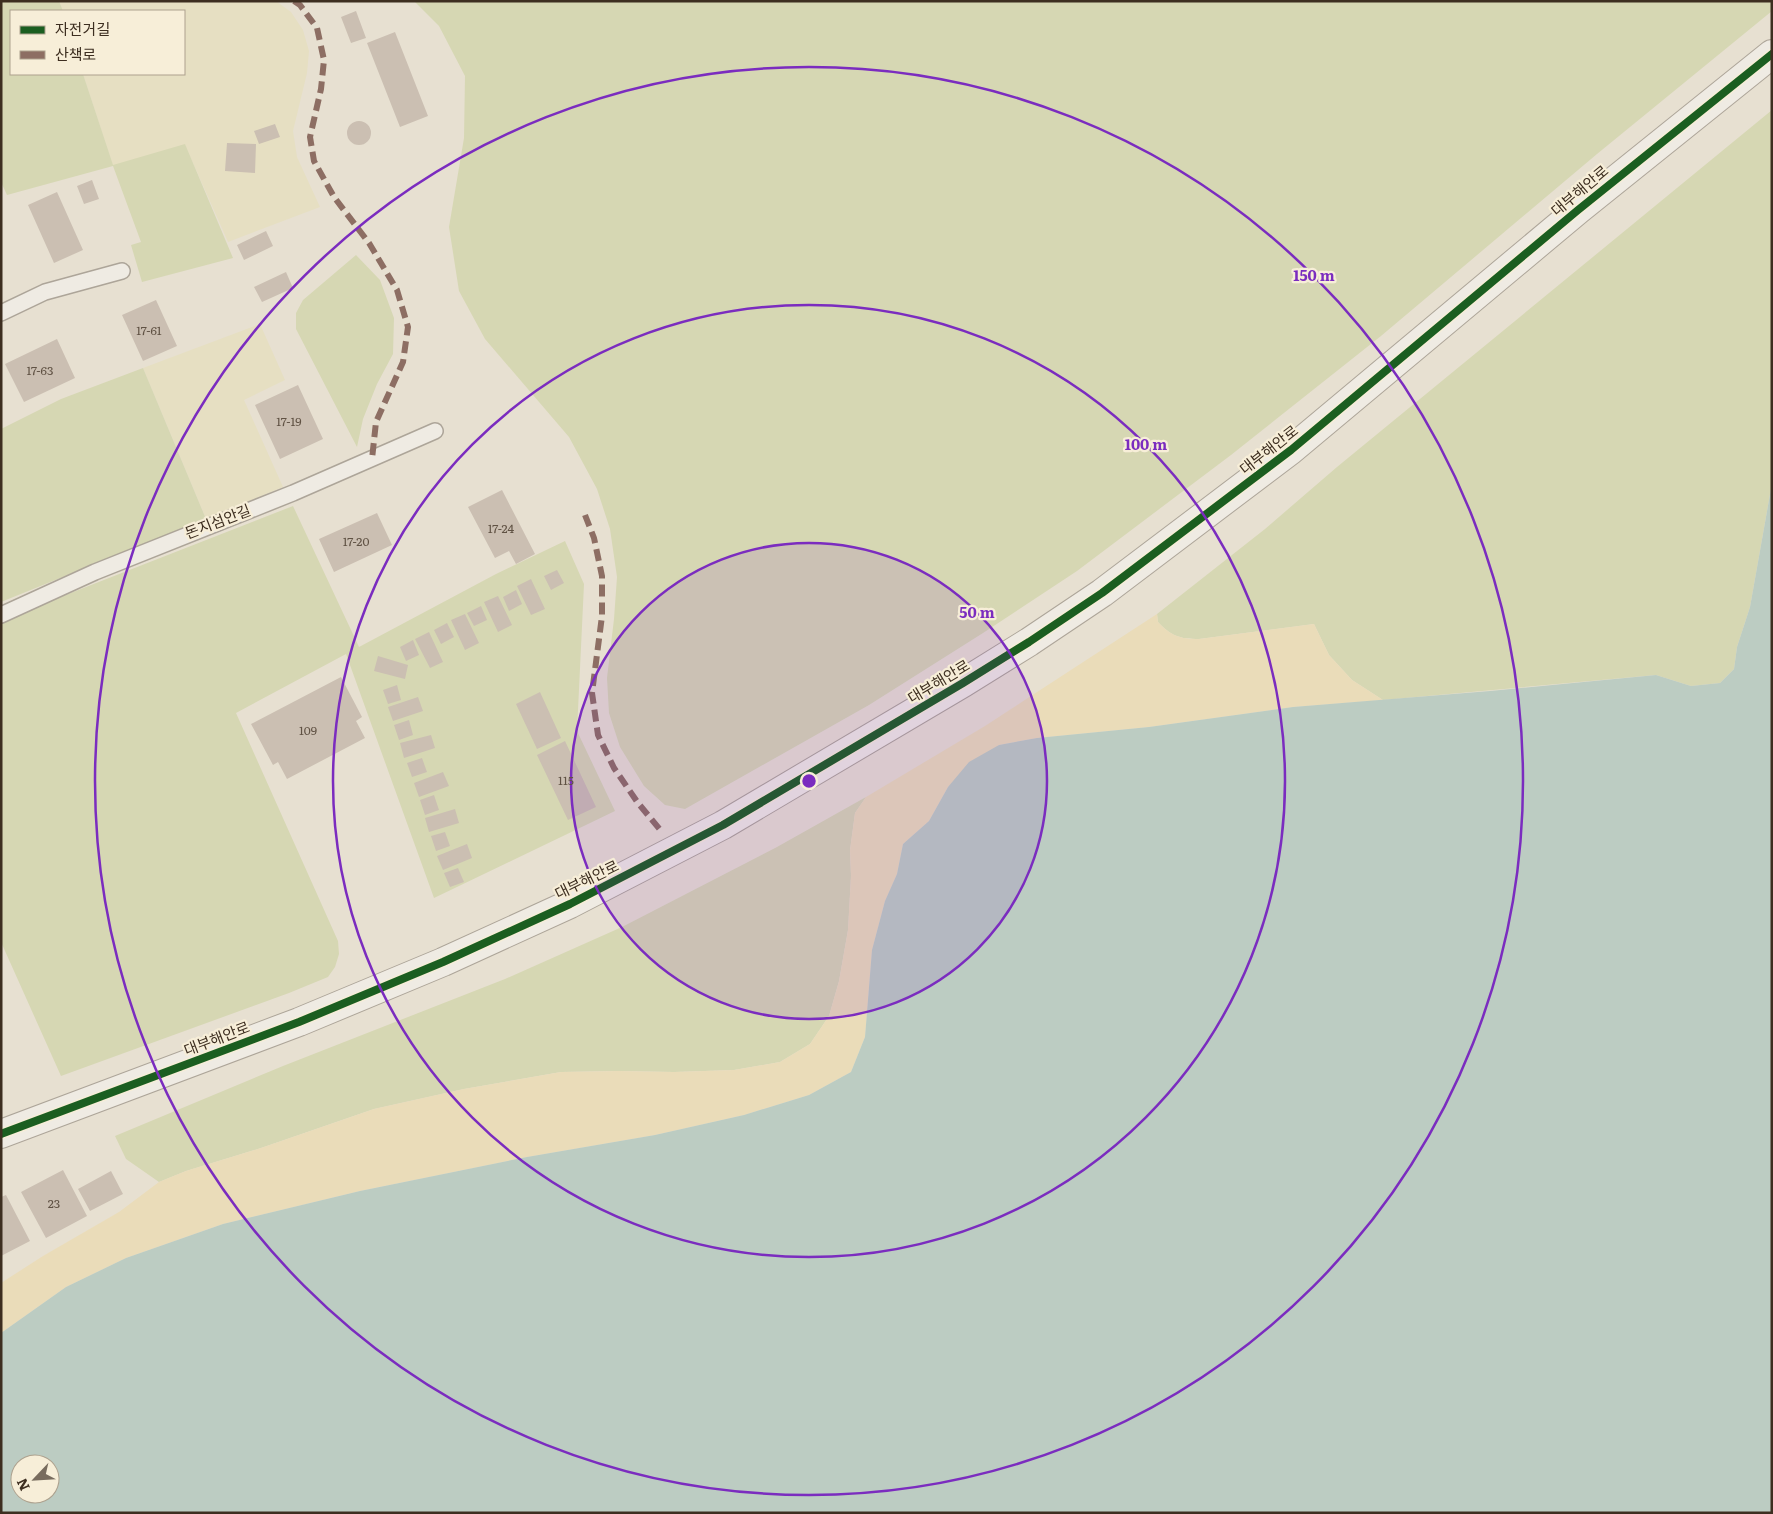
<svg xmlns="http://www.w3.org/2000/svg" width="1773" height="1514" viewBox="0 0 1773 1514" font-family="Literata,'Noto Sans KR',serif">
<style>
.farmland{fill:#e6dfc2}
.green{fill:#d6d7b3}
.sand{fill:#eadcb9}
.water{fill:#bcccc2;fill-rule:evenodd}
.building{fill:#cbbfb2}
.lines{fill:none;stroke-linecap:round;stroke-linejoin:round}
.service-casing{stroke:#ada599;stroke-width:18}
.tertiary-casing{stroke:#ada599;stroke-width:30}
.service{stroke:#efebe3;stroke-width:15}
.tertiary{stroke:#efebe3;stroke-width:28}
.quiet{stroke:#8d6e63;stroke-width:6;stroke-dasharray:12 6;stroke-linecap:butt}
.cycleway-casing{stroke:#f7eed8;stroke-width:11}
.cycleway{stroke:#1b5e20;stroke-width:8}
.ring{fill:none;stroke:#7b2cbf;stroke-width:2.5}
.labels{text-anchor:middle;stroke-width:4.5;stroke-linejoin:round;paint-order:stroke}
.number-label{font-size:12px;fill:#605244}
.street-label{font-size:15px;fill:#3d2e20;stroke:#f7eed8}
.centre{fill:#7b2cbf;stroke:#f7eed8;stroke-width:2.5}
.ring-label{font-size:15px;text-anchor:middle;font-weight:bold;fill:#7b2cbf;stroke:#f7eed8;stroke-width:4.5;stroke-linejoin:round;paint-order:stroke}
</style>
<rect width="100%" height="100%" fill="#e7e0d1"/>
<path class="farmland" d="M59,1H276L291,12L303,30L309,51L307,73L293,131L297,157L320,207L228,242L185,145L113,166L83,74H184V11H63Z
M260,324L285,380L244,400L283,487L206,519L143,368Z"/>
<path class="green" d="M1,1H59L63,11H11V74H83L113,165L185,144L233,258L142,282L131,245L141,242L113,166L7,195L1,182Z
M414,1H1772V11L1597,154L1381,336L1231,455L1077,571L983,633L869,705L685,809L665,805L644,786L620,747L609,713L607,678L614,619L617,577L610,529L597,489L569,437L485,339L459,291L449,227L464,138L465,76L439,26Z
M1772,110V483L1750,607L1737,647L1734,669L1720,683L1691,686L1656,675L1383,700L1352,680L1329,655L1314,624L1199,639C1180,639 1171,636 1158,622L1157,614L1265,529L1337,467Z
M356,255L380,280L394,318L393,354L377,384L363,419L357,447L296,329V313L303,300Z
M143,368L206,519L1,602V429L61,399Z
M293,506L359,647L496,574L565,541L584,584L577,731L615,811L434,898L346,654L236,713L338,941L339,954L335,967L328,977L289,993L61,1076L1,942V623L40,605Z
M866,797L855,813L850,850L851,876L848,930L839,981L829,1016L810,1044L780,1062L734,1070L674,1072L618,1071L561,1072L464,1089L374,1109L261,1148L186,1171L159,1182L126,1159L115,1136L283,1066L505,979L622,927L777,847Z"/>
<path class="sand" d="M1157,614L1158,622C1171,636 1180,639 1199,639L1314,624L1329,655L1352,680L1383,700L1293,707L1149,727L1037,738L999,745L948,787L929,821L903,844L897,874L885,901L872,950L865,1037L851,1072L809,1095L744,1115L655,1135L527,1157L360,1191L223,1224L126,1258L66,1287L1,1333V1283L43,1256L119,1212L159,1182L186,1171L261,1148L374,1109L464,1089L561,1072L618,1071L674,1072L734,1070L780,1062L810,1044L829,1016L839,981L848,930L851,876L850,850L855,813L866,797L985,726Z"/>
<path class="water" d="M1772,483V1513H1V1333L66,1287L126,1258L223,1224L360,1191L527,1157L655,1135L744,1115L809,1095L851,1072L865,1037L872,950L885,901L897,874L903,844L929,821L948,787L969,762L999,745L1037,738L1149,727L1293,707L1490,691L1656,675L1691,686L1720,683L1734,669L1737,647L1750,607ZM20,1464H50V1494H20Z"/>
<path class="building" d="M356,11L366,38L351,43L341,17Z
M395,32L428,116L400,127L367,43Z
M347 133a12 12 0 1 1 24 0a12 12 0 1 1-24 0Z
M275,124L280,137L259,144L254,131Z
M227,143L256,144L255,173L225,171Z
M92,180L99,199L84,204L77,186Z
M57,192L83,250L54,263L28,205Z
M266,231L273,246L244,260L237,245Z
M286,272L293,288L262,302L254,287Z
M156,300L177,346L143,361L122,315Z
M57,339L75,378L24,402L5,364Z
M298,385L323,439L280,459L255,405Z
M502,490L535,554L516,564L509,551L495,558L468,507Z
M377,513L392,545L334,572L319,539Z
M557,570L564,583L551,590L544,576Z
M531,579L545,609L531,615L517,586Z
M516,590L522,604L509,611L503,597Z
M498,596L512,625L498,632L484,602Z
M481,606L487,620L474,626L467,613Z
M465,614L479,643L465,650L451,620Z
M447,623L454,637L441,644L434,630Z
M429,632L443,662L430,668L415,639Z
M413,640L419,655L406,661L400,647Z
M378,656L408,665L405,679L374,671Z
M341,677L362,717L356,721L365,738L287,779L278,762L273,765L251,724Z
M397,685L401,700L388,704L383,690Z
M540,692L561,738L537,749L516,704Z
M418,697L423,711L393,721L388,707Z
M409,720L413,735L399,740L394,725Z
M431,735L435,748L404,758L400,743Z
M565,741L596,807L568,820L537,755Z
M422,758L427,772L412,777L407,763Z
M443,772L449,786L419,797L414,783Z
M434,795L439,810L425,815L420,800Z
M455,809L459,823L429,832L425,818Z
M445,832L450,846L436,851L431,836Z
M467,844L472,858L443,870L437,856Z
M458,868L464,882L450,887L444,873Z
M63,1170L87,1216L46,1238L21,1192Z
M111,1171L123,1194L90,1211L78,1189Z
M6,1195L30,1241L1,1256V1197Z"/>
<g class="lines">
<defs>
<path id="service" d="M1,313L45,292L122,271
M1,615L95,572L293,493L435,431"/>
<path id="tertiary" d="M1,1134L299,1022L443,962L570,904L723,825L963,683L1029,642L1102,593L1291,450L1578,210L1772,54"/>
</defs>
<use href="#service" class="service-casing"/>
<use href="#tertiary" class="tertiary-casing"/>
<use href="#service" class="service"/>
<use href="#tertiary" class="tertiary"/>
<path class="quiet" d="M294,1L300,5L317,28L324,60L321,89L310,137L314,161L334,197L369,243L397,290L408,327L403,362L376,422L372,459
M585,515L594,538L602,576V616L592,693L598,735L614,768L638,803L662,832"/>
<defs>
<path id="cycleway" d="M1,1134L299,1022L443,962L570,904L723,825L963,683L1029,642L1102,593L1291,450L1578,210L1772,54"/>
</defs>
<use href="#cycleway" class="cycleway-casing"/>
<use href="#cycleway" class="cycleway"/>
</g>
<circle cx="809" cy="781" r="238" fill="#7b2cbf" fill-opacity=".12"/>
<g class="ring">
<circle cx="809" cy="781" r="238"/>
<circle cx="809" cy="781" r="476"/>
<circle cx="809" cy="781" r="714"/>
</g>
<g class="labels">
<g class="number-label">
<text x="149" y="335">17-61</text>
<text x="40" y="375">17-63</text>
<text x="289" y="426">17-19</text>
<text x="501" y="533">17-24</text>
<text x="356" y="546">17-20</text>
<text x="308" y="735">109</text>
<text x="566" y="785">115</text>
<text x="54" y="1208">23</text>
</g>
<g class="street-label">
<text transform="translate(1580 191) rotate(-40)" y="5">대부해안로</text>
<text transform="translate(1269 450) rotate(-38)" y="5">대부해안로</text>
<text transform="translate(218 522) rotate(-21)" y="5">돈지섬안길</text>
<text transform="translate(939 682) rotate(-31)" y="5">대부해안로</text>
<text transform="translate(587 880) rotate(-26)" y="5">대부해안로</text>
<text transform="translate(217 1039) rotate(-21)" y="5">대부해안로</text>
</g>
</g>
<circle cx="809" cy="781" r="8" class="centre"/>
<g class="ring-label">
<text x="1314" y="281">150 m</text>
<text x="1146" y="450">100 m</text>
<text x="977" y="618">50 m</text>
</g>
<rect width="1773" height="1514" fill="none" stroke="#3d2e20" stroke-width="5"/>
<rect x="10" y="10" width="175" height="65" fill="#f7eed8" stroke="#ada18e"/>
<rect x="20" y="26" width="25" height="8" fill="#1b5e20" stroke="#ada18e"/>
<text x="55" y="35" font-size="15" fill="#3d2e20">자전거길</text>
<rect x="20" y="51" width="25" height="8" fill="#8d6e63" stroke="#ada18e"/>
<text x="55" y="60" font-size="15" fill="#3d2e20">산책로</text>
<g transform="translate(35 1479) rotate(245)"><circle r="24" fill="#f7eed8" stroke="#ada18e"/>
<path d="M0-4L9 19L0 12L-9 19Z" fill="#786c5e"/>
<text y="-8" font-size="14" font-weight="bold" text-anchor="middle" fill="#3d2e20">N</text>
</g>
</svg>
